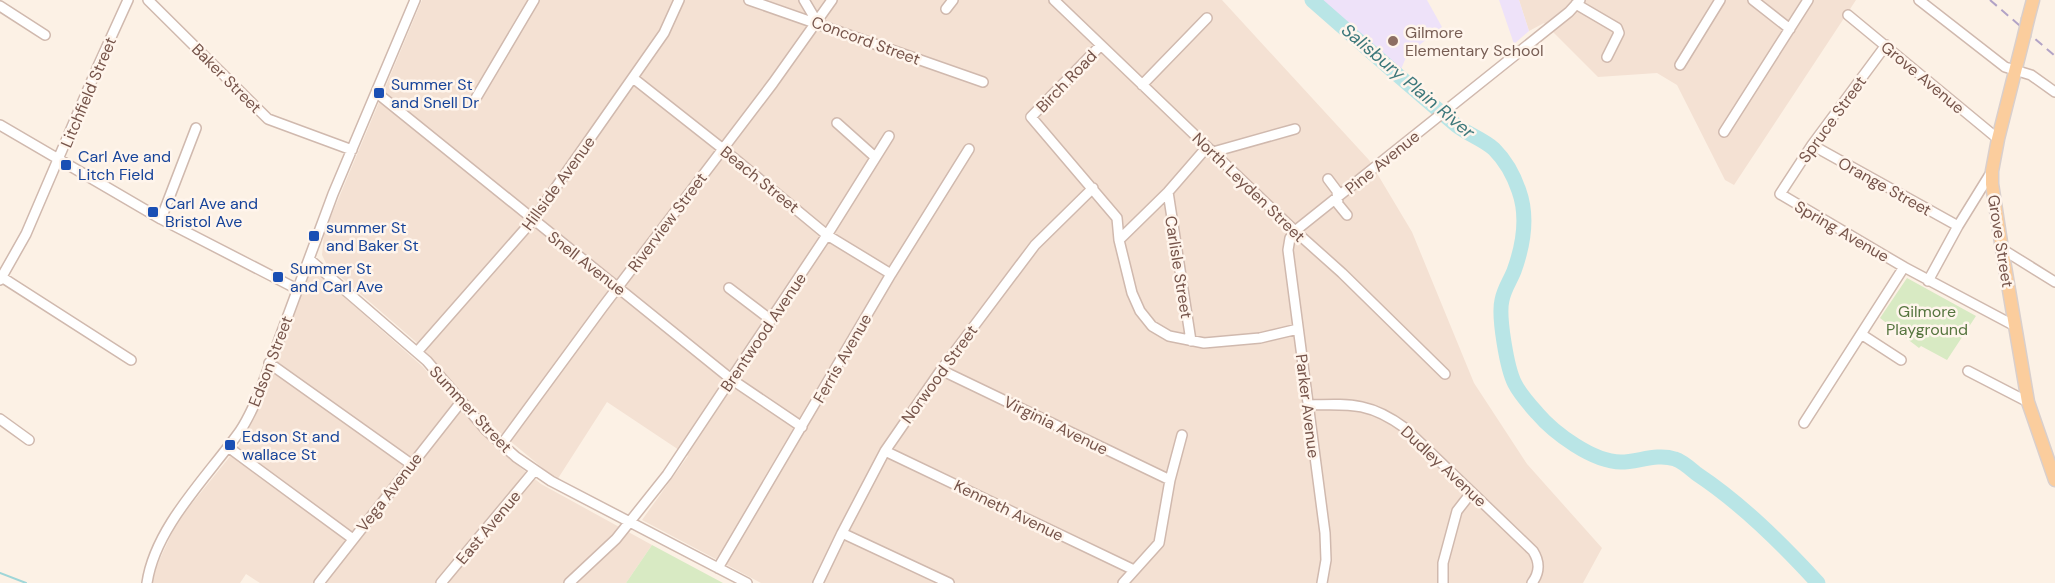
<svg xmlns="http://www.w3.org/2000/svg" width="2055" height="583" viewBox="0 0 2055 583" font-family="'DM Sans',sans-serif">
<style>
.residential{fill:#f4e1d3}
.education{fill:#eee2f9}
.green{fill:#d8eac3}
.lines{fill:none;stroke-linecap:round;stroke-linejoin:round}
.stream{stroke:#9fd6d8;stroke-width:2}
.river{stroke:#b9e5e6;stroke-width:15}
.minor-casing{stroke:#d0b9ae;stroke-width:12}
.major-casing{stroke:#d9cfcc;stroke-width:15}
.minor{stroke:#fff;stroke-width:9}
.major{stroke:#fbcd9d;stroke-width:12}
.rail{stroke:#b2a3c6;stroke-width:2;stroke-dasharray:9 6;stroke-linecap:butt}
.major-bridge-casing{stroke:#d9cfcc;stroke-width:15;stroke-linecap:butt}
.major-bridge{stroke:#fbcd9d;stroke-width:12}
.education-dot{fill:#8d6e63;stroke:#fff5ec;stroke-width:2}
.transit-dot{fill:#1a4fb4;stroke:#fff5ec;stroke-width:2}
.labels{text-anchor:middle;stroke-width:5;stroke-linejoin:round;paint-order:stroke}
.education-label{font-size:16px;fill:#785e54;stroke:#fff5ec;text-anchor:start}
.street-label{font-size:16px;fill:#76544a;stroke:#fff5ec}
.transit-label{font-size:16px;fill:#164399;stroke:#fff5ec;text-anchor:start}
.park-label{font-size:16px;fill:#56753f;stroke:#fff5ec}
.water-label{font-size:18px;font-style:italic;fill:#3d787b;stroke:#fff5ec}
</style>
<rect width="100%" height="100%" fill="#fcf1e5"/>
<path class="residential" d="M422,0H1222L1369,160L1412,232L1474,383L1527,464L1602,548L1583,583H761L642,520L688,456L607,402L557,480L491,425L415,341L327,265L322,255L324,233Z
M1519,0H1856L1734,185L1725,180L1677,85L1657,73L1598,77L1544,23L1529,31Z
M318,274L422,366L496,448L541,484L652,545L626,583H260L246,574L240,583H152V576L177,522L240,444L308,277Z"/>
<path class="education" d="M1314,0H1427L1442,27L1407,55L1399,74Z
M1499,0H1519L1529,31L1514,44Z"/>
<path class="green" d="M1907,278L1976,316L1947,360L1921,346L1919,348L1880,318Z
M652,545L723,583H626Z"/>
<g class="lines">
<path class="stream" d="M0,573L26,583"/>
<path class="river" d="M1312,0C1360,42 1407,84 1456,125C1467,134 1483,139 1494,149C1505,160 1514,176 1519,191C1528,216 1523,246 1514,271C1510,281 1504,289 1502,300C1498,316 1507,369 1515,384C1520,394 1529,404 1537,413C1554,433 1593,462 1621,462C1638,462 1657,453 1675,459C1682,461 1691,469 1697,474C1742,504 1781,543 1818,583"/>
<defs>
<path id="minor" d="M148,0L268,119L352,150
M749,0L983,82
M804,0L817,22
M1054,0L1295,231L1342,273L1445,374
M1753,0L1790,29
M1919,0L2005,67L2031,75L2055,92
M1576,4L1617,28L1619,33L1607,57
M0,6L45,35
M946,9L953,0
M1848,15L1998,139
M1101,45L1031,117L1117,218L1119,240L1132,293L1140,311L1152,326L1169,336L1204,343L1260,338L1298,329
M1886,45L1812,145L1780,194L1904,267
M1680,65L1720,0
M633,78L723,149L827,235L891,274
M1142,85L1207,18
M377,93L731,379L802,427
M476,98L534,0
M837,123L875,157
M0,125L161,219L297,289
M1724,132L1808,0
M1812,145L1958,226
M1213,152L1295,129
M1328,179L1337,191L1338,204L1347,215
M1168,192L1191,341
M161,219L196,128
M1119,240L1168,192L1207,147
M2002,249L2055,282
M309,259L427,361L486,430L516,457L551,481L747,583
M0,276L131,360
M0,280L26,234L98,66L128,0
M1928,281L1958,226L1992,171
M729,288L771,320
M1861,334L1901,360
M417,352L533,220L664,33L679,0
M269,363L411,464
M941,370L1170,480
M1968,371L2028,402
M1309,405C1350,404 1370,402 1405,428L1533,551C1540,562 1540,572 1532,583
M0,419L29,440
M1804,423L1904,267L2015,326
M502,444L602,308L773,83L832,0
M228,447L353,539
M885,451L1134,570
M842,533L949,583
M718,568L891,274L969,149
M147,583C155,527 208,476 240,431C247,421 252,409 257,399L333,194L415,0
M319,583L461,402
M441,583L535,470
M569,583L616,539L667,475L827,235L889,136
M818,583L842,533L885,451L941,370L1035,245L1093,188
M1123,583L1159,543L1170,480L1182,435
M1322,583L1326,560L1325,533L1288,250L1290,238L1295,231L1569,12L1580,0
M1443,583V563L1457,511L1471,493"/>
<path id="major" d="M2028,19L2033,0
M2024,36L1998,139L1992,171V184L2002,249L2028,402L2055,480"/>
</defs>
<use href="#minor" class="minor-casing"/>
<use href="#major" class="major-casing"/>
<use href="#minor" class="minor"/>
<use href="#major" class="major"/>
<path class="rail" d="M1990,0L2055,56"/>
<defs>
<path id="major-bridge" d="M2024,36L2028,19"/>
</defs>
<use href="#major-bridge" class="major-bridge-casing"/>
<use href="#major-bridge" class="major-bridge"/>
</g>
<circle class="education-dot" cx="1393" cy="41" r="6"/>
<g class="transit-dot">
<rect x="373" y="87" width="12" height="12" rx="3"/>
<rect x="60" y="159" width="12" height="12" rx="3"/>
<rect x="147" y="206" width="12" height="12" rx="3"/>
<rect x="308" y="230" width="12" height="12" rx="3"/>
<rect x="272" y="271" width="12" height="12" rx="3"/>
<rect x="224" y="439" width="12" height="12" rx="3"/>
</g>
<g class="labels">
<g class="education-label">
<text x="1405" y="38">Gilmore<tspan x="1405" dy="18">Elementary School</tspan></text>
</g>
<g class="street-label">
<text transform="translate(866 40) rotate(20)" y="6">Concord Street</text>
<text transform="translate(1923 77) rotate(40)" y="6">Grove Avenue</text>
<text transform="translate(227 78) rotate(45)" y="6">Baker Street</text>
<text transform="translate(1066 81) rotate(-46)" y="6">Birch Road</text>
<text transform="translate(88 92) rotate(-67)" y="6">Litchfield Street</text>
<text transform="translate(1832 119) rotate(-54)" y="6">Spruce Street</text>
<text transform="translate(1382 162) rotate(-39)" y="6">Pine Avenue</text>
<text transform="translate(760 179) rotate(39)" y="6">Beach Street</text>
<text transform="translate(558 183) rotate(-54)" y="6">Hillside Avenue</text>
<text transform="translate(1885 186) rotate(29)" y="6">Orange Street</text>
<text transform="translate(1249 187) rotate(44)" y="6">North Leyden Street</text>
<text transform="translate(667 222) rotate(-53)" y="6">Riverview Street</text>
<text transform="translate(1842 231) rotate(30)" y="6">Spring Avenue</text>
<text transform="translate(2001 241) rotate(81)" y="6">Grove Street</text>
<text transform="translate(587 263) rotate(38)" y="6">Snell Avenue</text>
<text transform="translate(1179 267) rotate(81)" y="6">Carlisle Street</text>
<text transform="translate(763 332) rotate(-56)" y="6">Brentwood Avenue</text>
<text transform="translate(842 358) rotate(-60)" y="6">Ferris Avenue</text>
<text transform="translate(270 361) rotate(-69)" y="6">Edson Street</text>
<text transform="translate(939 374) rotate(-54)" y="6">Norwood Street</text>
<text transform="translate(1308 406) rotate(83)" y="6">Parker Avenue</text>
<text transform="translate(471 409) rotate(47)" y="6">Summer Street</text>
<text transform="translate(1056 425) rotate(26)" y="6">Virginia Avenue</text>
<text transform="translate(1444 466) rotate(43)" y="6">Dudley Avenue</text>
<text transform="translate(389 492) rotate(-52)" y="6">Vega Avenue</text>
<text transform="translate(1009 510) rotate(26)" y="6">Kenneth Avenue</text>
<text transform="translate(488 527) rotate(-50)" y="6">East Avenue</text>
</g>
<g class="transit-label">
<text x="391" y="90">Summer St<tspan x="391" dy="18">and Snell Dr</tspan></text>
<text x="78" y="162">Carl Ave and<tspan x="78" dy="18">Litch Field</tspan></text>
<text x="165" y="209">Carl Ave and<tspan x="165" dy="18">Bristol Ave</tspan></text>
<text x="326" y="233">summer St<tspan x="326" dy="18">and Baker St</tspan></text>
<text x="290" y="274">Summer St<tspan x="290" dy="18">and Carl Ave</tspan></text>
<text x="242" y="442">Edson St and<tspan x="242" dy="18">wallace St</tspan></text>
</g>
<g class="park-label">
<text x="1927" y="317">Gilmore<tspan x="1927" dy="18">Playground</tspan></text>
</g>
<g class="water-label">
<text transform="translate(1408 81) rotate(40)" y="6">Salisbury Plain River</text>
</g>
</g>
</svg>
